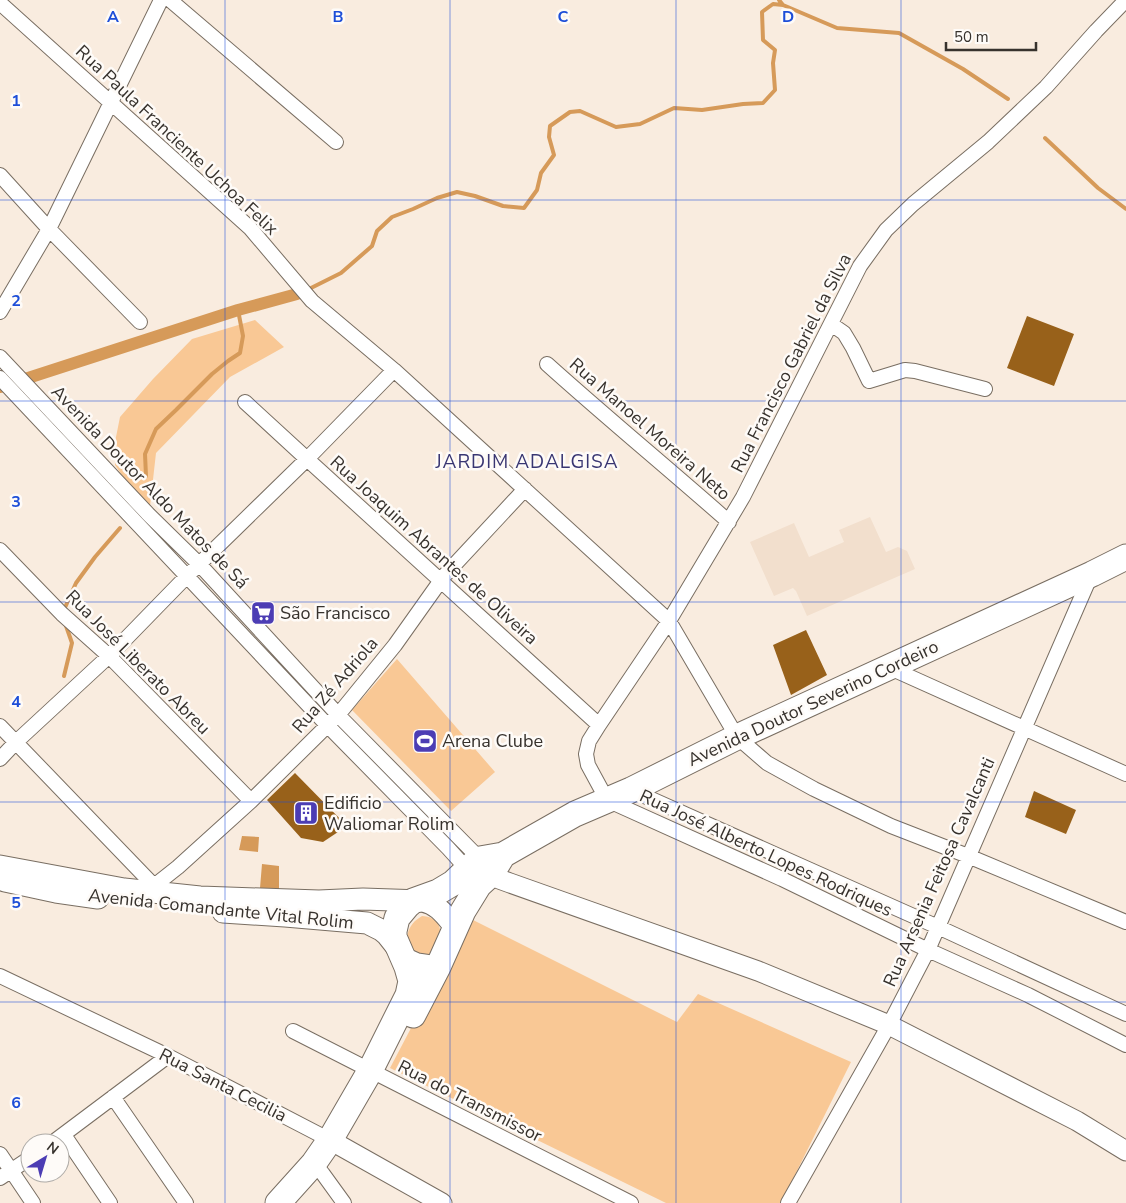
<svg xmlns="http://www.w3.org/2000/svg" width="1126" height="1203" viewBox="0 0 1126 1203" font-family="'Nunito Sans',sans-serif">
<style>
.built{fill:#f2dfcd}
.green{fill:#f9c895}
.water{fill:#d69a59}
.lines{fill:none;stroke-linecap:round;stroke-linejoin:round}
.stream{stroke:#d69a59;stroke-width:4}
.canal{stroke:#d69a59;stroke-width:12}
.building{fill:#98611a}
.street-casing{stroke:#796e62;stroke-width:16}
.secondary-casing{stroke:#796e62;stroke-width:21}
.primary-casing{stroke:#796e62;stroke-width:23}
.highway-casing{stroke:#796e62;stroke-width:27}
.street{stroke:#fff;stroke-width:14}
.secondary{stroke:#fff;stroke-width:19}
.primary{stroke:#fff;stroke-width:21}
.highway{stroke:#fff;stroke-width:25}
.grid{fill:none;stroke:#1d4ed8;stroke-width:1;stroke-opacity:0.55}
.labels{text-anchor:middle;stroke-width:5;stroke-linejoin:round;paint-order:stroke}
.street-label{font-size:18px;fill:#37322d;stroke:#fefbf8}
.poi-label{font-size:18px;fill:#37322d;stroke:#fefbf8;text-anchor:start}
.neighbourhood-label{font-size:19px;letter-spacing:1px;fill:#393672;stroke:#fefbf8}
.grid-label{font-size:16px;text-anchor:middle;font-weight:bold;fill:#1d4ed8;stroke:#fefbf8;stroke-width:5;stroke-linejoin:round;paint-order:stroke}
</style>
<rect width="100%" height="100%" fill="#f9ecdf"/>
<path class="built" d="M870,517L886,552L898,547L907,551L915,569L807,616L796,591L793,588L774,596L750,542L794,523L809,557L844,542L839,530Z"/>
<path class="green" d="M255,320L284,347L230,377L156,453L149,515L115,465V442L120,417L153,379L192,339Z
M397,659L495,772L451,811L352,710Z
M422,916C443,917 445,936 433,950C432,950 428,955 427,956C424,957 419,957 415,958L406,942C408,930 410,923 422,916Z
M469,918L677,1022L698,994L851,1062L781,1203H666L390,1068Z"/>
<path class="water" d="M242,836L259,837L258,852L239,850Z
M262,864L279,866V889L260,888Z"/>
<g class="lines">
<path class="stream" d="M779,0L783,5L837,28L899,33L963,69L1008,99
M1045,138L1098,188L1126,209
M307,290L341,273L372,246L377,231L392,217L413,209L437,198L457,192L475,196L503,206L524,208L537,190L541,173L554,155L549,137L550,126L570,112L580,111L616,127L640,124L674,108L702,110L743,104L763,103L775,90L773,63L775,50L763,40L762,12L773,4L783,5
M146,476L145,454L156,429L176,410L212,374L228,361L240,353L243,336L238,310
M63,612L76,583L95,557L120,528
M64,676L72,643L65,623"/>
<path class="canal" d="M0,387L238,310L297,294"/>
</g>
<path class="building" d="M1027,316L1074,334L1054,386L1007,368Z
M806,630L827,675L791,695L773,645Z
M295,773L347,826L323,842L301,838L267,800Z
M1034,791L1076,810L1066,834L1025,817Z"/>
<g class="lines">
<defs>
<path id="street" d="M170,0L336,142
M1126,0L1096,31L1046,87L988,142L913,204L886,230L860,266L743,497L669,621L599,725L589,741L586,754L588,765L607,800L782,879L928,950L1028,995L1126,1045
M0,3L250,228L312,301L394,370L669,621L737,737L767,763L814,789L891,826L968,856L1126,922
M0,175L49,229L140,322
M0,312L49,229L161,0
M831,324L844,333L853,348L869,381L905,370L915,371L985,389
M0,357L149,515L200,565L342,719L480,859
M547,364C607,418 669,469 729,522
M0,378L328,726L448,848L467,869
M245,402L307,459L599,725
M0,550L62,614L109,656L251,801
M888,667L1126,774
M0,726L161,893
M0,759L16,742L109,656L186,577L307,459L394,370
M631,790L938,927L1126,1014
M154,886L178,867L251,801L338,715L395,645L444,576L525,489
M0,976L168,1056L330,1140
M293,1031L631,1203
M113,1097L186,1203
M64,1135L110,1203
M52,1143L168,1056
M0,1154L33,1203
M314,1163L323,1174L344,1203
M0,1178L30,1158
M788,1203L889,1025L928,950L1091,575"/>
<path id="secondary" d="M484,864L499,879L510,883L758,971L889,1025L1077,1121L1126,1151
M330,1140L442,1203"/>
<path id="primary" d="M0,866L124,889L200,897L319,901L363,899L422,901C438,904 445,915 455,927
M5,881L56,892L98,898
M223,912L285,916L367,923L381,930L387,935L406,959L417,964L438,967"/>
<path id="highway" d="M413,1015L438,967L463,911L479,885L492,873L503,855
M278,1203L314,1163L330,1140L370,1071L408,995L411,981L407,967L394,937V931L397,918L407,906L413,901L438,892L453,883L473,864L480,859L503,855L575,814L631,790L737,737L1092,574L1126,557"/>
</defs>
<use href="#street" class="street-casing"/>
<use href="#secondary" class="secondary-casing"/>
<use href="#primary" class="primary-casing"/>
<use href="#highway" class="highway-casing"/>
<use href="#street" class="street"/>
<use href="#secondary" class="secondary"/>
<use href="#primary" class="primary"/>
<use href="#highway" class="highway"/>
</g>
<path class="grid" d="M225,0V1203M450,0V1203M676,0V1203M901,0V1203M0,200H1126M0,401H1126M0,602H1126M0,802H1126M0,1002H1126"/>
<defs>
<symbol id="supermarket-square" viewBox="-11 -11 22 22"><rect x="-9" y="-9" width="18" height="18" rx="4" fill="#4c3db4" stroke="#fefbf8"/><path d="M-6-5.5h2.5l.6 2H6L4.5 2H-2.5L-4.4-4H-6ZM-1.5 3.2a1.3 1.3 0 1 0 .1 0ZM3 3.2a1.3 1.3 0 1 0 .1 0Z" fill="#fff"/></symbol>
<symbol id="stadium-square" viewBox="-11 -11 22 22"><rect x="-9" y="-9" width="18" height="18" rx="4" fill="#4c3db4" stroke="#fefbf8"/><path d="M0-5a6.5 5 0 1 0 0 10a6.5 5 0 1 0 0-10ZM-3.5-1.8h7v3.6h-7Z" fill="#fff"/></symbol>
<symbol id="building-square" viewBox="-11 -11 22 22"><rect x="-9" y="-9" width="18" height="18" rx="4" fill="#4c3db4" stroke="#fefbf8"/><path d="M-4-6H4V6H1V3H-1V6H-4ZM-2.5-4.3h1.7v1.8h-1.7ZM.8-4.3h1.7v1.8H.8ZM-2.5-1h1.7V.8h-1.7ZM.8-1h1.7V.8H.8Z" fill="#fff"/></symbol>
</defs>
<g fill-rule="evenodd">
<use href="#supermarket-square" x="249" y="599" width="28" height="28"/>
<use href="#stadium-square" x="411" y="727" width="28" height="28"/>
<use href="#building-square" x="292" y="799" width="28" height="28"/>
</g>
<g class="labels">
<g class="street-label">
<text transform="translate(177 140) rotate(43)" y="6">Rua Paula Franciente Uchoa Felix</text>
<text transform="translate(791 363) rotate(-63)" y="6">Rua Francisco Gabriel da Silva</text>
<text transform="translate(650 429) rotate(41)" y="6">Rua Manoel Moreira Neto</text>
<text transform="translate(150 487) rotate(46)" y="6">Avenida Doutor Aldo Matos de Sá</text>
<text transform="translate(434 550) rotate(42)" y="6">Rua Joaquim Abrantes de Oliveira</text>
<text transform="translate(138 662) rotate(45)" y="6">Rua José Liberato Abreu</text>
<text transform="translate(335 685) rotate(-49)" y="6">Rua Zé Adriola</text>
<text transform="translate(813 703) rotate(-25)" y="6">Avenida Doutor Severino Cordeiro</text>
<text transform="translate(766 853) rotate(25)" y="6">Rua José Alberto Lopes Rodriques</text>
<text transform="translate(939 872) rotate(-66)" y="6">Rua Arsenia Feitosa Cavalcanti</text>
<text transform="translate(221 909) rotate(6)" y="6">Avenida Comandante Vital Rolim</text>
<text transform="translate(223 1085) rotate(27)" y="6">Rua Santa Cecilia</text>
<text transform="translate(470 1101) rotate(27)" y="6">Rua do Transmissor</text>
</g>
<g class="poi-label">
<text x="280" y="619">São Francisco</text>
<text x="442" y="747">Arena Clube</text>
<text x="324" y="809">Edificio<tspan x="324" dy="21">Waliomar Rolim</tspan></text>
</g>
<g class="neighbourhood-label">
<text x="527" y="468">JARDIM ADALGISA</text>
</g>
</g>
<g class="grid-label">
<text x="113" y="22">A</text>
<text x="338" y="22">B</text>
<text x="563" y="22">C</text>
<text x="788" y="22">D</text>
<text x="16" y="106">1</text>
<text x="16" y="306">2</text>
<text x="16" y="507">3</text>
<text x="16" y="707">4</text>
<text x="16" y="908">5</text>
<text x="16" y="1108">6</text>
</g>
<g transform="translate(45 1158) rotate(38)"><circle r="24" fill="#fefbf8" stroke="#aeaba7"/>
<path d="M0-4L9 19L0 12L-9 19Z" fill="#4c3db4"/>
<text y="-8" font-size="14" font-weight="bold" text-anchor="middle" fill="#37322d">N</text>
</g>
<path d="M946 42v8h90v-8" fill="none" stroke="#37322d" stroke-width="2.5"/>
<text x="954" y="42" font-size="15" fill="#37322d" stroke="#fefbf8" stroke-width="4" paint-order="stroke">50 m</text>
</svg>
